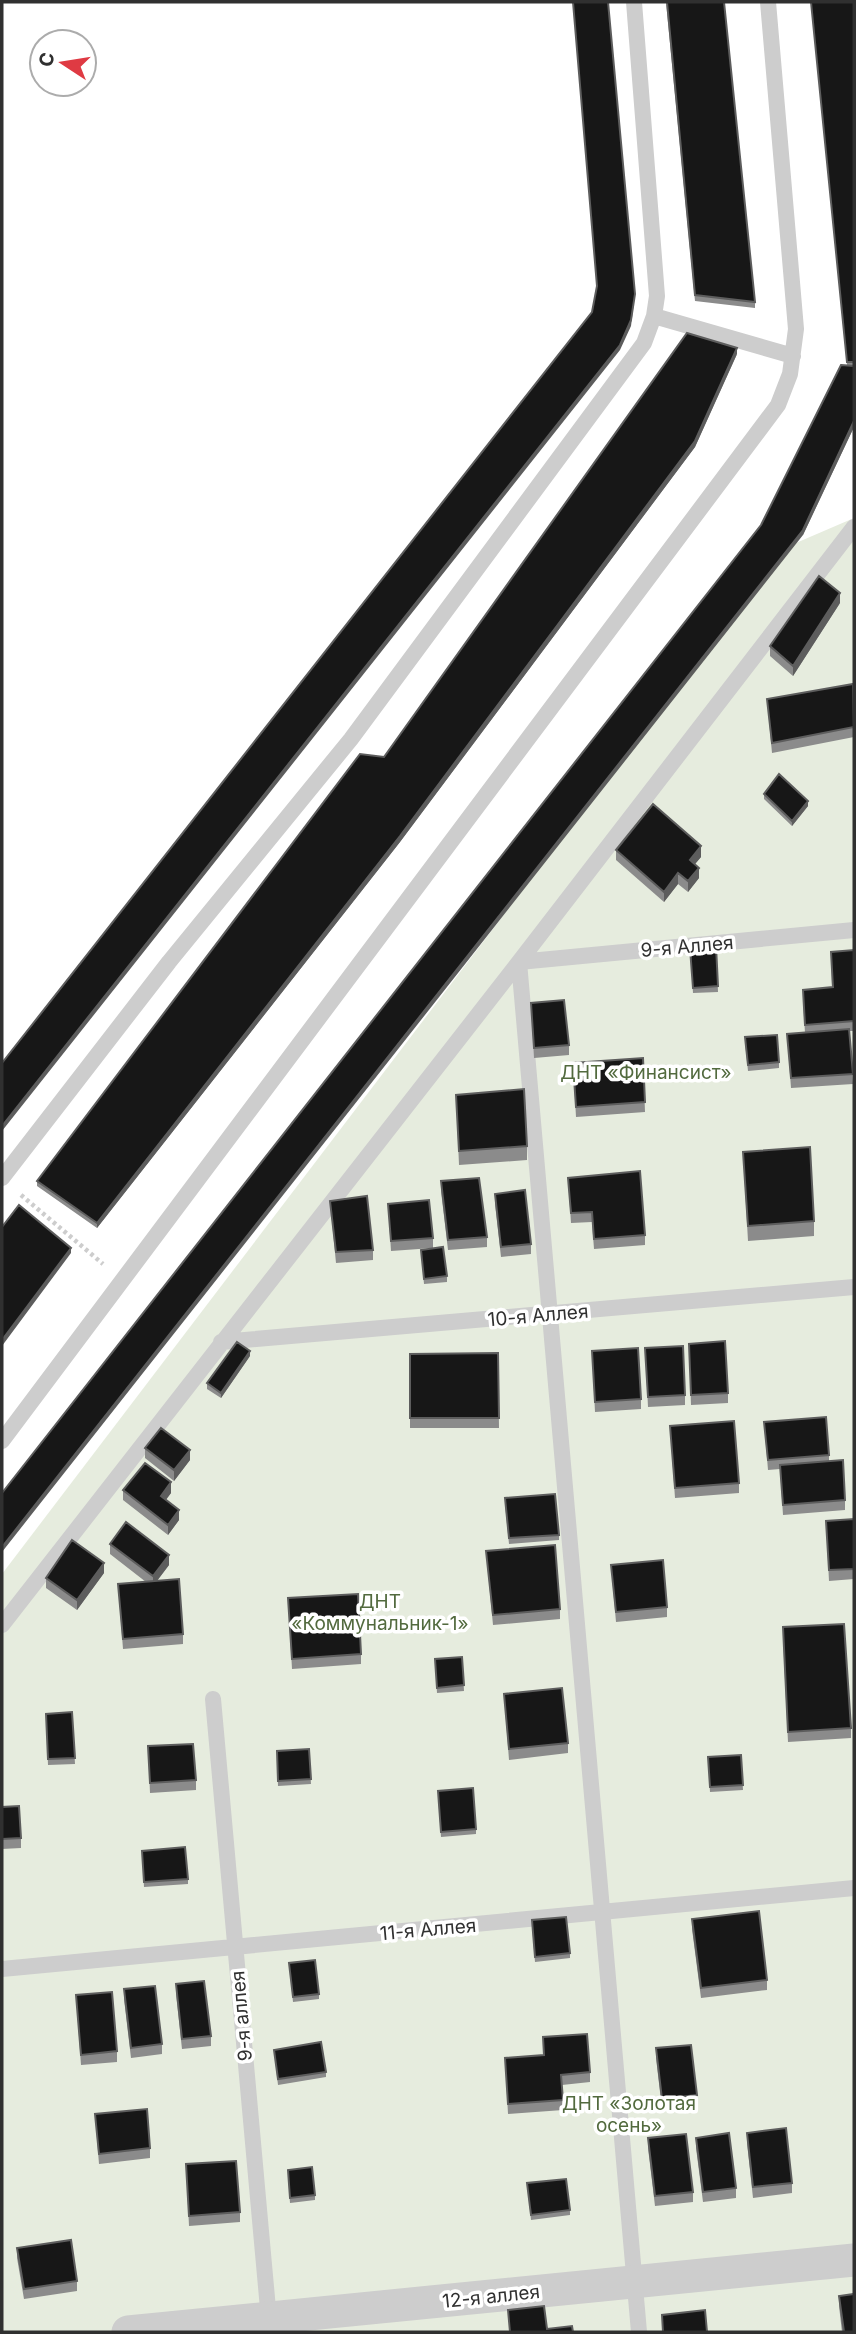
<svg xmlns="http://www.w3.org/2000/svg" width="856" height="2334" viewBox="0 0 856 2334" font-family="Inter,sans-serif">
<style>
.green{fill:#e6ecde}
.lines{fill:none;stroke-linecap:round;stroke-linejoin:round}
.path{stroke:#cdcdcd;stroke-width:4.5;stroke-dasharray:3.5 3.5;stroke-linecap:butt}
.service{stroke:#cdcdcd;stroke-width:16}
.minor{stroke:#cdcdcd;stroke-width:33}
.wall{fill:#8b8b8b}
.shaded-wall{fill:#5d5d5d}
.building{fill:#171717;stroke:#5d5d5d;stroke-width:2}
.labels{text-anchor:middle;stroke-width:7;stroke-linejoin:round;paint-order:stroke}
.street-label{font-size:19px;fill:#303030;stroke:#fff}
.park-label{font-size:19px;fill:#526a3e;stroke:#fff}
</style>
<rect width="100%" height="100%" fill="#fff"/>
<path class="green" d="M854,518V2332H2V1574L782,549Z"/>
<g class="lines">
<path class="path" d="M21,1195L103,1264"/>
<path class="service" d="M654,316L793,356
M2,1178L169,962L351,739L644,343L654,316L657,296L634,2
M221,1342L854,1287
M2,1441L778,405L790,374L796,329L768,2
M2,1625L519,962L854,527
M213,1699L269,2320
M2,1969L854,1888
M639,2332L519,962L854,930"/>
<path class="minor" d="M128,2332L854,2260"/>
</g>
<path class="wall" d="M666,2L755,302V308L695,301Z
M811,2H854V427L803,535L761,525L847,365Z
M737,354L695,447L400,842L97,1228L37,1186V1181L384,757Z
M840,603L793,676L770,656V646Z
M767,699L854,700V737L772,753Z
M764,794L808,806L792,826L764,799Z
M616,850L701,857L695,864L699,878L688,892L678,884L664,902L616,860Z
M716,946L718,992L693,993L690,948Z
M854,950V1031H849L853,1084L791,1088L787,1034L805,1033L803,1000L832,987L831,952Z
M531,1003L569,1045V1055L534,1058Z
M745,1042L779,1062V1068L748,1071Z
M643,1058L645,1112L576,1117L573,1063Z
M456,1095L527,1146V1160L459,1165Z
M743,1152L814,1221V1236L748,1241Z
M568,1178L645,1235V1245L594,1249L592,1222L571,1223Z
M441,1181L487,1237V1247L448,1250L441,1191Z
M495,1194L531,1244V1254L501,1257L495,1204Z
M330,1201L373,1250V1260L336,1263Z
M388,1204L433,1238V1248L391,1251Z
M421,1250L447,1276V1282L424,1284Z
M689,1344L728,1393V1403L691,1405Z
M645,1348L685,1395V1405L648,1407Z
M592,1351L641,1399V1409L595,1412Z
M498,1353L499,1428H410V1354Z
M250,1356L221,1398L207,1389V1383Z
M764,1422L829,1455V1461L845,1500V1510L783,1515L780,1469L768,1470Z
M670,1426L739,1483V1493L675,1498Z
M145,1448L190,1460L174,1481L145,1458Z
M123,1490L171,1493L166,1500L179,1520L168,1535L123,1500Z
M505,1504L559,1535V1540L509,1544Z
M854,1519V1579L829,1581L826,1521Z
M110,1544L169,1565L157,1581L183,1634V1644L123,1649L118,1584L146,1582L110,1554Z
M486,1551L560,1609V1619L493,1625Z
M611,1565L667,1607V1617L616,1622Z
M104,1573L77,1610L46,1588V1578Z
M288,1598L361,1654V1664L292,1669Z
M783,1638L851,1728V1738L788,1742Z
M462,1657L464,1691L437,1693L435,1659Z
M504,1694L568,1743V1753L509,1760Z
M72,1712L75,1764L48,1765L46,1714Z
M148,1746L196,1780V1790L150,1793Z
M309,1749L311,1784L278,1786L277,1751Z
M741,1755L743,1790L710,1792L708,1757Z
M438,1796L476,1829V1834L441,1837Z
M2,1807L21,1838V1848L2,1849Z
M142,1851L188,1879V1884L144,1887Z
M692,1919L767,1980V1990L701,1998L692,1929Z
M532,1926L570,1953V1958L535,1962Z
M289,1963L319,1994V1999L293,2002Z
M176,1984L211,2036V2046L182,2049L176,1994Z
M124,1989L162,2044V2054L131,2058L124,1999Z
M76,1995L117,2051V2062L81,2065Z
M543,2037L590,2072V2082L562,2085L563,2110L508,2114L505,2058L544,2055Z
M656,2048L697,2095V2105L662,2109L656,2058Z
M274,2050L326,2072V2077L278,2085Z
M95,2114L150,2148V2158L99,2164Z
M747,2133L792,2183V2193L753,2198L747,2143Z
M648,2138L693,2192V2202L655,2206L648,2148Z
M696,2138L736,2188V2198L703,2202L696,2148Z
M186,2164L240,2212V2222L189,2226Z
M288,2175L315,2195V2200L290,2203Z
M527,2183L570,2210V2215L531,2220Z
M17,2248L77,2281V2291L24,2299L17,2258Z
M839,2296L854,2332H842L839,2306Z"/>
<path class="shaded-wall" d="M635,294L631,326L620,350L2,1131V1126Z
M737,348V354L695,447L400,842L97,1228V1223Z
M854,421V427L803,535L2,1552V1547Z
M840,593V603L793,676V666Z
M808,801V806L792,826V821Z
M701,846V857L690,870V860Z
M699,868V878L688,892V881Z
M678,873V884L664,902V892Z
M71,1248V1253L2,1346V1340Z
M250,1351V1356L221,1398V1393Z
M190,1450V1460L174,1481V1470Z
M171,1482V1493L161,1506V1496Z
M179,1510V1520L168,1535V1525Z
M169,1555V1565L153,1586V1576Z
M104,1563V1573L77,1610V1600Z"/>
<path class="building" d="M573,2H608L635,294L631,320L620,345L2,1126V1063L592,312L597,286Z
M667,2H724L755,302L695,295Z
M811,2H854V362H847Z
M687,333L737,348L695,441L400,836L97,1223L37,1181L360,754L384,757Z
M841,365L854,366V421L803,530L2,1547V1493L761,525Z
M819,576L840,593L793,666L770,646Z
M853,684L854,727L772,743L767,699Z
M779,774L808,801L792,821L764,794Z
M653,804L701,846L690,860L699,868L688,881L678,873L664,892L616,850Z
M716,946L718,986L693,988L690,948Z
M854,950V1021L805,1025L803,990L833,987L831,952Z
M564,1000L569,1045L534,1048L531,1003Z
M849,1029L853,1074L791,1078L787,1034Z
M777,1035L779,1062L748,1065L745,1037Z
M643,1058L645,1102L576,1107L573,1063Z
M524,1089L527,1146L459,1151L456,1095Z
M810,1147L814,1221L748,1226L743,1152Z
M640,1171L645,1235L594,1239L592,1212L571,1213L568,1178Z
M479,1178L487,1237L448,1240L441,1181Z
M525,1190L531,1244L501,1247L495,1194Z
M367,1196L373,1250L336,1252L330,1201Z
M429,1200L433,1238L391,1241L388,1204Z
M19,1205L71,1248L2,1340V1227Z
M443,1247L447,1276L424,1279L421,1250Z
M725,1341L728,1393L691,1395L689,1344Z
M237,1342L250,1351L221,1393L207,1383Z
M683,1346L685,1395L648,1397L645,1348Z
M638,1348L641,1399L595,1402L592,1351Z
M498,1353L499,1418H410V1354Z
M826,1417L829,1455L768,1460L764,1422Z
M734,1421L739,1483L675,1488L670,1426Z
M161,1428L190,1450L174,1470L145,1448Z
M843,1460L845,1500L783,1505L780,1465Z
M145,1463L171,1482L161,1496L179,1510L168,1525L123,1490Z
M555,1494L559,1535L509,1538L505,1498Z
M854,1519V1569L829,1570L826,1521Z
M126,1522L169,1555L153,1576L110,1544Z
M72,1540L104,1563L77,1600L46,1578Z
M555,1545L560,1609L493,1615L486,1551Z
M663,1560L667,1607L616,1612L611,1565Z
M179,1579L183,1634L123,1639L118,1584Z
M358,1594L361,1654L292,1659L288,1598Z
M844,1624L851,1728L788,1732L783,1627Z
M462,1657L464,1685L437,1688L435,1659Z
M562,1688L568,1743L509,1749L504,1694Z
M72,1712L75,1758L48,1759L46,1714Z
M193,1744L196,1780L150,1783L148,1746Z
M309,1749L311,1779L278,1781L277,1751Z
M741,1755L743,1785L710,1787L708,1757Z
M473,1788L476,1829L441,1832L438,1791Z
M19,1806L21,1838L2,1839V1807Z
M185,1847L188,1879L144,1882L142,1851Z
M759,1911L767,1980L701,1988L692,1919Z
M566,1917L570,1953L535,1957L532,1920Z
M315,1960L319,1994L293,1997L289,1963Z
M204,1981L211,2036L182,2039L176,1984Z
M155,1986L162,2044L131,2048L124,1989Z
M112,1992L117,2051L81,2055L76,1995Z
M587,2034L590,2072L561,2075L563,2100L508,2104L505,2058L544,2055L543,2037Z
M321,2042L326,2072L278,2079L274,2050Z
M691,2045L697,2095L662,2099L656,2048Z
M147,2109L150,2148L99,2154L95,2114Z
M786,2128L792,2183L753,2187L747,2133Z
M729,2133L736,2188L703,2192L696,2138Z
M686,2134L693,2192L655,2196L648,2138Z
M236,2161L240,2212L189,2216L186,2164Z
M312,2167L315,2195L290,2198L288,2170Z
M566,2179L570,2210L531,2215L527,2183Z
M71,2240L77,2281L24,2289L17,2248Z
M854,2294V2332H844L839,2296Z
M544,2306L547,2329L572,2326L573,2332H510L508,2310Z
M705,2310L707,2332H663L662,2315Z"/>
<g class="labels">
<g class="street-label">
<text transform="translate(687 946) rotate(-5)" y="7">9-я Аллея</text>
<text transform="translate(538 1315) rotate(-5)" y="7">10-я Аллея</text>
<text transform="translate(428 1929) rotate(-5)" y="7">11-я Аллея</text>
<text transform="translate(241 2016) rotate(-95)" y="7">9-я аллея</text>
<text transform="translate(491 2296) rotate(-6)" y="7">12-я аллея</text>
</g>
<g class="park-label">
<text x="646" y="1079">ДНТ «Финансист»</text>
<text x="380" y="1608">ДНТ<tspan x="380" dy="22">«Коммунальник-1»</tspan></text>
<text x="629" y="2110">ДНТ «Золотая<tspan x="629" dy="22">осень»</tspan></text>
</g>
</g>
<rect width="856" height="2334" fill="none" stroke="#303030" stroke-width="7"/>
<g transform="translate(63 63) rotate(282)"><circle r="33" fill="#ffffff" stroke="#acacac" stroke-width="2"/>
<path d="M0-5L12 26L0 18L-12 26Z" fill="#df3a43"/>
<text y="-10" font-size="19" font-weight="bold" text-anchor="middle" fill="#303030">С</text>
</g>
</svg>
